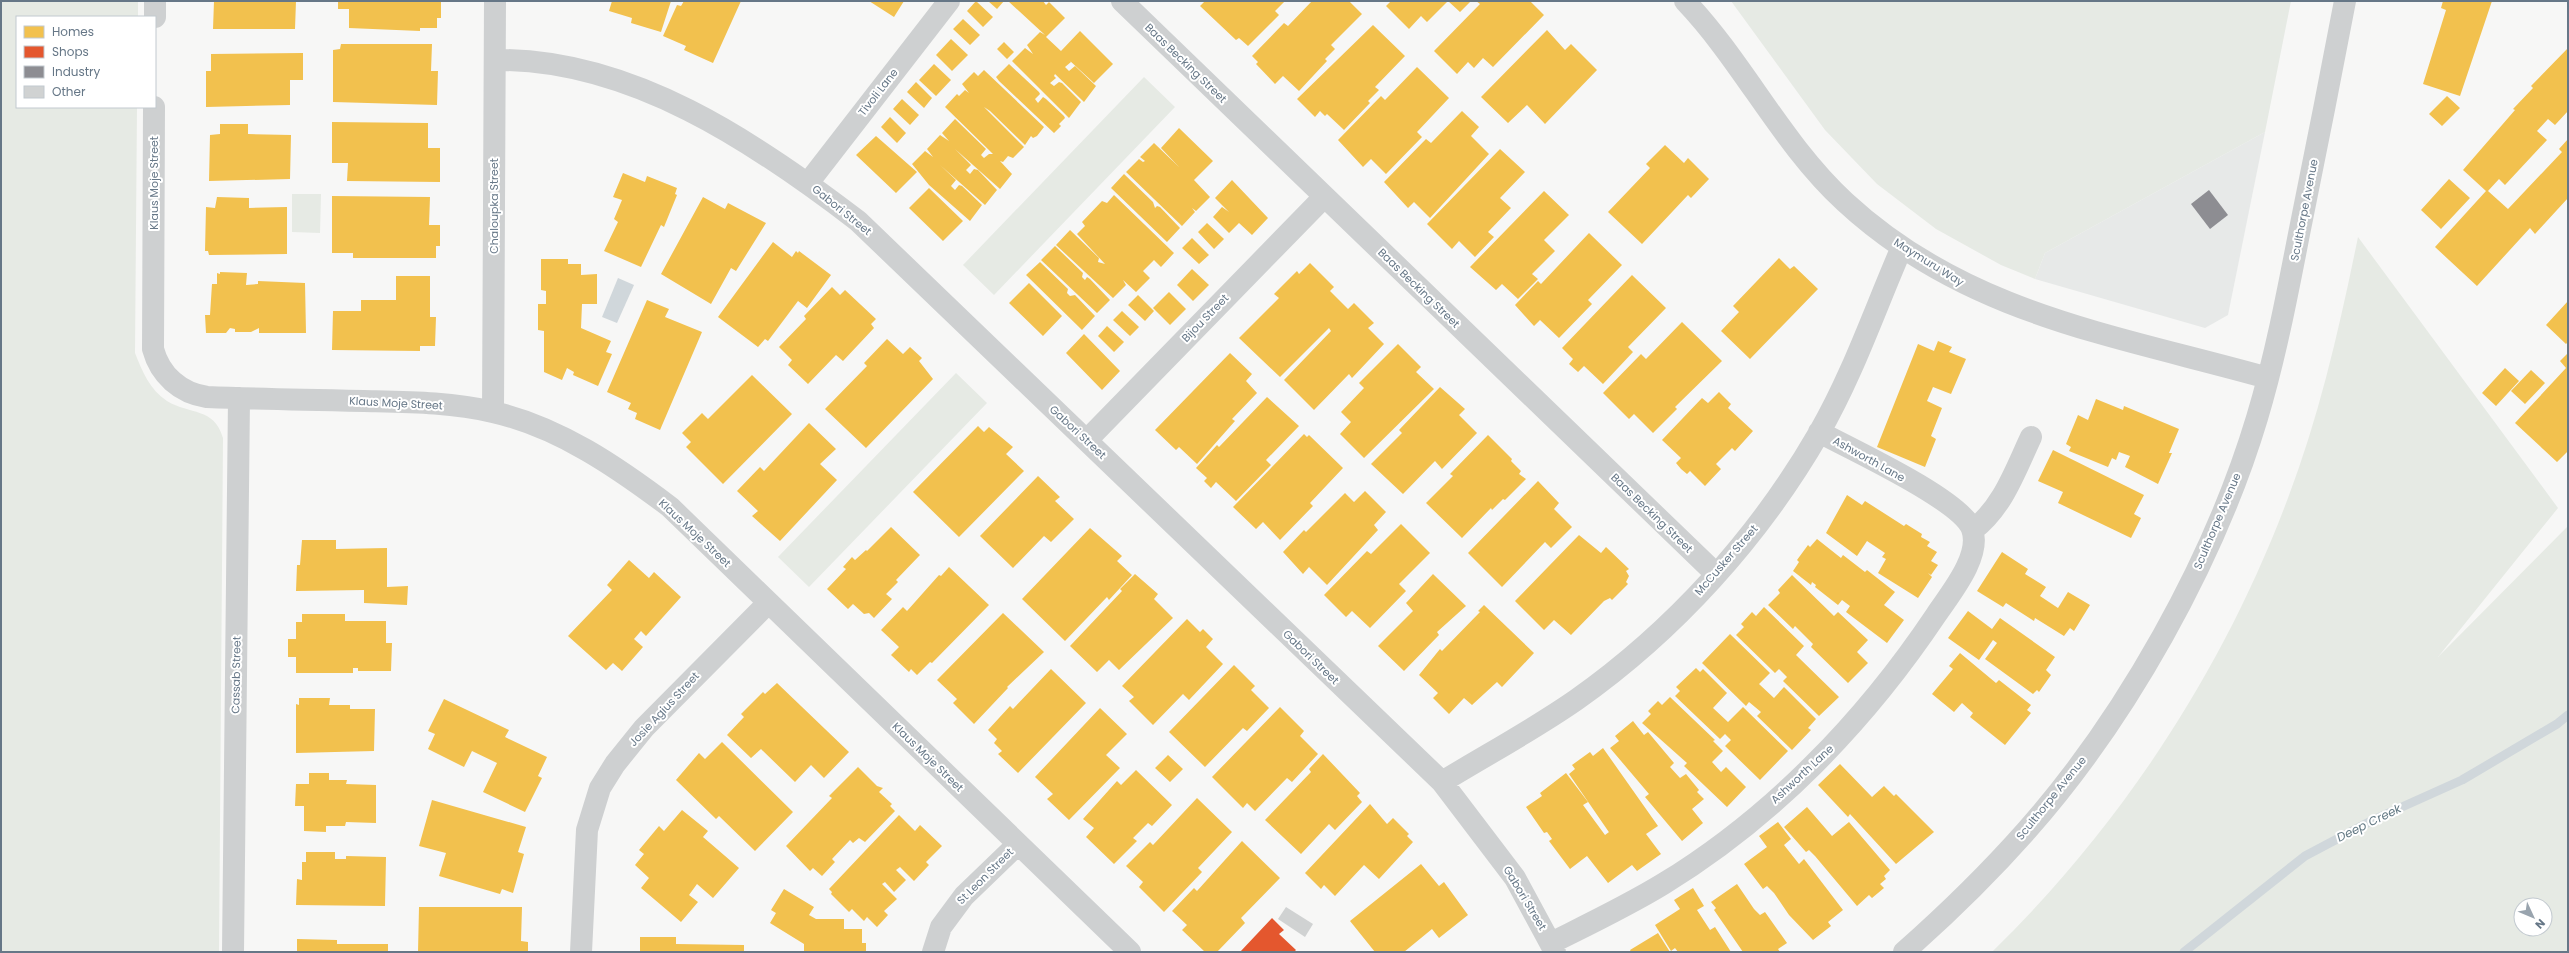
<svg xmlns="http://www.w3.org/2000/svg" width="2569" height="953" viewBox="0 0 2569 953" font-family="Poppins,sans-serif">
<style>
.built{fill:#e7e9e8}
.green{fill:#e6eae4;fill-rule:evenodd}
.water{fill:#d0d7db}
.homes{fill:#f2c14e}
.shops{fill:#e4572e}
.industry{fill:#8d8d92}
.lines{fill:none;stroke-linecap:round;stroke-linejoin:round}
.stream{stroke:#d0d7db;stroke-width:9}
.building{fill:#d0d2d2}
.minor{stroke:#ced0d1;stroke-width:22}
.labels{text-anchor:middle;stroke-width:4;stroke-linejoin:round;paint-order:stroke}
.street-label{font-size:11px;fill:#667787;stroke:#fff}
.water-label{font-size:12px;font-style:italic;fill:#627883;stroke:#fff}
</style>
<rect width="100%" height="100%" fill="#f7f7f6"/>
<path class="built" d="M2265,132L2228,315L2205,328L2035,279L2045,253Z"/>
<path class="green" d="M1,1H138V17H17V107H137L135,353C142,371 150,390 167,401C190,415 214,407 223,438L219,952H1Z
M1731,1H2291L2265,132L2045,253L2035,279L2001,265L1936,229L1877,184L1825,130Z
M1144,77L1175,107L994,295L963,265Z
M292,194H321L320,233L292,232Z
M2358,237L2558,508L2438,657L2568,526V952H1992C2122,825 2224,669 2288,498C2320,414 2340,325 2358,237ZM2521,905H2545V929H2521Z
M956,373L987,403L809,587L778,557Z"/>
<path class="water" d="M618,278L634,285L617,323L602,317Z"/>
<path class="homes" d="M214,1H296L295,29H213Z
M338,1H441V18H437V28H420V31L349,28V9H338Z
M612,1H671L661,32L631,23L632,18L609,11Z
M684,1H741L713,63L684,50L686,46L663,36L677,5L681,6Z
M869,1H904L894,17Z
M976,1L993,17L983,27L967,11Z
M988,1H1004L997,9Z
M1008,1H1043L1046,5L1049,2L1065,18L1046,37L1061,51L1080,31L1113,64L1094,83L1069,60L1071,62L1065,67L1069,71L1075,66L1096,86L1084,102L1055,74L1054,76L1056,78L1050,83L1054,86L1059,82L1062,83L1081,102L1069,118L1012,61L1025,48L1033,54L1027,45L1040,32L1045,35Z
M1205,1H1285L1275,11L1279,15L1248,46L1239,38L1236,40L1200,6Z
M1312,1H1349L1362,14L1331,45L1335,49L1325,59L1327,61L1299,91L1283,76L1275,84L1256,64L1258,62L1252,56L1284,23L1288,26Z
M1391,1H1471L1460,12L1448,1L1427,22L1421,16L1409,29L1386,6Z
M1476,1H1530L1544,15L1493,67L1483,58L1474,68L1468,62L1457,74L1434,51L1480,4Z
M2443,1H2492L2460,96L2423,84L2446,10L2441,8Z
M963,19L980,35L970,45L953,29Z
M1373,25L1405,56L1375,87L1379,90L1368,101L1370,103L1344,130L1327,114L1325,116L1320,111L1315,117L1297,99Z
M1547,30L1565,50L1571,44L1597,70L1545,124L1527,105L1508,123L1481,97Z
M951,39L968,55L952,71L936,55Z
M1004,42L1014,52L1007,59L997,49Z
M341,44H432L431,71H438L437,105L333,102V50L340,49Z
M2568,48V111L2555,125L2548,119L2537,131L2547,140L2505,185L2499,179L2488,191L2508,209L2562,152L2559,149L2568,139V198L2535,234L2530,228L2477,286L2435,247L2486,191L2463,170L2515,110L2513,109L2533,88L2531,86Z
M303,53V80H290V105L206,107V71H211V54Z
M934,64L951,80L936,96L919,80Z
M1009,64L1039,92L1040,94L1035,99L1038,103L1043,97L1046,99L1064,116L1065,118L1059,124L1061,126L1054,133L999,81L996,77Z
M1417,67L1449,98L1417,132L1422,137L1386,174L1371,159L1363,167L1338,140L1381,96L1385,100Z
M984,70L1044,127L1037,136L1033,138L1031,136L1025,145L990,111L984,107L1024,147L1013,158L1008,156L1003,162L1000,161L1012,174L1000,189L955,149L971,165L966,170L970,174L974,169L978,170L997,190L985,205L940,165L956,180L951,186L955,190L959,185L962,186L982,205L970,221L929,185L912,164L925,151L933,157L927,149L940,135L949,141L942,133L955,119L986,149L981,155L984,158L989,154H993L945,107L957,94L959,96L965,90L969,93L962,84L974,72L978,76Z
M916,82L932,98L924,108L907,92Z
M2447,96L2460,108L2442,126L2429,114Z
M902,99L919,115L910,125L893,109Z
M1462,111L1479,127L1471,136L1489,154L1430,218L1414,202L1408,208L1384,182L1426,139L1431,143Z
M890,117L906,133L897,143L881,127Z
M332,122L428,123V148H440V182L347,181L348,163H332Z
M220,124H248V134L291,135L290,179L209,181L210,135L220,134Z
M1179,128L1213,161L1194,180L1210,197L1196,211L1192,208L1195,212L1182,226L1126,172L1139,159L1143,162L1145,161L1140,157L1154,143L1179,167L1161,148Z
M876,136L917,172L896,193L856,155Z
M1665,145L1684,163L1688,158L1709,179L1691,198L1688,195L1642,244L1608,212L1650,168L1646,164Z
M1500,149L1525,172L1500,198L1511,208L1488,232L1494,237L1475,257L1459,241L1452,249L1427,224Z
M623,173L645,182L647,176L677,188L675,194L677,195L664,227L661,225L641,267L604,251L618,222L614,219L622,200L613,197Z
M1124,174L1153,202L1155,208L1157,206L1160,207L1180,228L1167,242L1111,188Z
M2449,179L2470,198L2441,229L2421,210Z
M1232,180L1268,218L1252,235L1239,223L1229,233L1213,217L1222,207L1229,212L1215,198Z
M929,188L963,221L943,241L909,208Z
M1544,191L1569,215L1544,240L1555,251L1532,274L1538,279L1518,299L1502,284L1496,290L1470,267Z
M1114,195L1174,253L1161,267L1154,260L1143,271L1150,278L1136,292L1123,280L1126,285L1113,298L1056,245L1070,230L1099,258L1098,262L1105,264L1077,234L1085,226L1082,222L1102,201L1107,203Z
M332,196L430,197L429,225H440V246H436V258H353V253H332Z
M217,197L249,198V208L287,207V254L209,255L208,251H205L206,207L215,208Z
M703,197L725,209L728,203L766,223L736,271L731,268L711,304L661,274Z
M1207,223L1224,239L1214,249L1198,232Z
M1589,233L1622,265L1588,300L1592,304L1559,338L1540,320L1534,326L1515,305L1538,281L1541,284Z
M1192,238L1209,255L1199,264L1182,248Z
M773,242L792,257L796,251L798,253L799,251L831,275L807,308L798,301L768,341L765,339L758,347L718,317Z
M1055,246L1083,273L1082,277L1085,280L1087,277L1090,279L1110,300L1097,313L1041,260Z
M1779,258L1790,269L1794,266L1818,289L1750,359L1721,331L1739,312L1733,306Z
M541,259H568V264H581V275L597,274V304H582L581,328L611,341L606,352L612,354L598,386L573,375L574,372L567,368L562,380L544,372V331L538,330V304H546V291L541,290Z
M1040,262L1068,289L1067,293L1070,296L1075,295L1095,316L1082,330L1026,275Z
M1310,263L1334,287L1330,291L1348,309L1354,303L1374,323L1368,328L1384,344L1352,378L1349,374L1314,410L1284,380L1331,331L1329,328L1280,377L1239,338L1279,298L1274,294L1297,271L1299,274Z
M1192,269L1209,285L1193,301L1177,285Z
M220,272L247,273L246,285L258,284V281L305,283L306,333H259V328L251,332H235V329L230,328L226,333H206L205,315H210L212,284H217V273L220,274Z
M1632,275L1666,308L1628,347L1633,352L1603,384L1584,366L1578,372L1569,364L1573,359L1562,348Z
M396,276H430V317H436L435,346H420V351L332,350L333,311H361V300H396Z
M1029,283L1062,316L1043,336L1009,303Z
M832,287L840,295L845,290L876,319L871,324L874,328L843,361L836,355L808,384L788,365L792,360L779,347L806,319L804,316Z
M1169,292L1186,309L1170,325L1153,308Z
M1138,295L1154,311L1145,321L1128,305Z
M647,300L669,309L665,317L702,332L660,430L635,419L637,413L628,409L631,403L607,392Z
M2568,301V342L2566,344L2546,325Z
M1122,311L1139,327L1130,336L1113,320Z
M1682,322L1722,361L1675,407L1677,409L1653,433L1634,414L1629,419L1603,393L1641,354L1646,359Z
M1107,326L1124,342L1114,352L1098,336Z
M1084,334L1120,371L1102,390L1066,353Z
M887,339L903,354L910,347L922,358L919,361L933,379L866,448L825,409L867,366L864,363Z
M1938,341L1952,347L1949,352L1966,359L1951,394L1933,387L1927,401L1942,408L1931,436L1936,439L1925,467L1877,447L1918,344L1934,351Z
M1398,344L1421,367L1416,372L1434,389L1364,458L1340,434L1351,422L1341,412L1364,388L1359,383Z
M1230,353L1252,374L1246,381L1257,393L1232,419L1235,421L1197,464L1179,447L1176,450L1155,430Z
M2568,353V451L2557,462L2515,423L2566,368L2560,361Z
M2505,368L2519,381L2496,406L2482,393Z
M2531,370L2545,383L2525,404L2511,391Z
M752,375L792,414L723,484L686,447L691,442L682,433L702,413L708,419Z
M1440,387L1465,409L1459,415L1477,433L1442,469L1435,461L1403,494L1371,464L1402,433L1399,430Z
M1719,392L1731,404L1728,408L1753,431L1735,451L1732,448L1716,464L1721,469L1705,486L1690,471L1687,474L1681,469L1676,463L1681,458L1662,440L1702,398L1708,403Z
M1267,397L1299,426L1266,460L1271,465L1236,501L1216,482L1211,488L1204,481L1207,478L1196,468L1217,445L1219,447Z
M2096,399L2123,410L2124,406L2179,429L2169,453H2172L2158,484L2125,467L2130,456L2119,452L2116,460L2112,458L2108,467L2069,451L2071,447L2066,444L2078,415L2088,420Z
M809,423L836,449L820,464L837,480L780,541L752,516L758,511L737,491L760,467L764,471Z
M978,426L984,432L989,427L1013,447L1006,454L1024,471L959,537L913,492Z
M1304,434L1307,437L1309,435L1343,468L1310,503L1313,506L1280,540L1263,522L1256,529L1233,507Z
M1488,435L1512,459L1511,461L1521,471L1519,474L1526,479L1505,500L1503,499L1492,510L1491,508L1462,538L1426,503L1453,476L1450,474Z
M2053,450L2144,495L2134,514L2141,518L2131,538L2058,503L2063,492L2038,481Z
M1038,476L1060,497L1055,501L1074,519L1051,542L1044,536L1013,568L980,536Z
M1538,481L1559,503L1554,509L1572,527L1551,548L1545,542L1502,587L1468,553Z
M1365,491L1386,512L1374,525L1378,530L1327,585L1309,567L1303,574L1283,552L1304,530L1306,532L1345,493L1354,502Z
M1847,495L1862,505L1865,501L1904,526L1906,524L1922,534L1921,537L1930,542L1927,546L1937,552L1931,561L1938,565L1931,575L1928,573L1932,577L1918,598L1878,573L1886,559L1882,557L1885,553L1867,541L1857,556L1826,533Z
M1401,524L1430,553L1399,584L1406,591L1370,628L1352,611L1346,617L1324,595L1367,551L1371,554Z
M891,527L920,555L896,580L898,582L886,594L892,599L874,618L869,613L864,614L853,604L848,609L827,589L846,569L843,567L852,557L855,560L866,550L867,551Z
M1090,528L1122,556L1117,561L1132,575L1109,600L1107,597L1065,641L1022,599Z
M1579,535L1601,553L1606,547L1629,569L1626,571L1629,576L1626,582L1628,584L1612,600L1610,598L1604,601L1571,635L1554,620L1544,630L1515,601Z
M1817,539L1841,558L1843,555L1865,572L1867,570L1895,592L1884,605L1904,620L1887,643L1846,612L1850,606L1842,600L1838,605L1815,587L1816,585L1812,582L1811,585L1793,571L1799,562L1797,560L1808,545L1810,547Z
M302,540H336V549L387,548V587L408,586L407,605L364,603V590L296,591L297,565H300Z
M2002,552L2028,569L2025,574L2046,587L2040,596L2058,608L2068,592L2090,605L2074,631L2070,628L2064,636L2035,618L2034,621L2006,603L2003,607L1977,591Z
M629,560L649,578L654,572L681,597L646,636L641,631L634,639L643,647L622,671L613,663L606,670L568,636L612,590L607,585Z
M949,567L989,605L932,663L930,662L917,675L911,669L909,672L891,655L899,647L881,630L903,607L907,611L939,575L941,576Z
M1135,574L1158,594L1154,599L1173,618L1119,670L1109,660L1097,672L1070,646L1122,591L1120,589Z
M1433,574L1466,606L1437,632L1439,635L1404,671L1378,646L1413,611L1406,603Z
M1792,575L1834,616L1838,612L1868,640L1857,652L1868,663L1848,683L1811,647L1813,644L1795,626L1793,629L1768,605L1780,593L1778,590Z
M1484,605L1534,653L1502,687L1497,682L1472,705L1464,698L1449,714L1433,698L1438,693L1419,675L1440,649L1442,651L1480,612L1478,611Z
M1764,607L1804,646L1796,655L1839,697L1819,716L1783,681L1787,677L1779,669L1775,673L1736,635L1744,627L1741,624L1752,612L1756,616Z
M1968,611L1992,629L2000,618L2055,657L2046,670L2051,675L2039,692L2037,690L2033,694L1985,659L1997,643L1993,640L1979,660L1948,638Z
M1003,613L1044,652L1007,687L1008,688L974,724L953,703L957,699L937,680Z
M302,614H345V621H386V643H392L391,671H358V668H353V673H296V657H288V639H296V622H302Z
M1187,619L1200,632L1203,629L1213,639L1206,647L1223,664L1189,700L1183,694L1153,725L1129,701L1134,697L1122,686Z
M1730,634L1770,673L1759,684L1774,698L1784,687L1816,719L1808,728L1811,730L1792,750L1757,716L1761,712L1749,702L1746,706L1702,663Z
M1960,653L1996,683L1999,680L2031,705L2027,710L2031,713L2005,745L1970,717L1973,713L1962,703L1954,712L1932,694L1953,669L1949,666Z
M1234,665L1255,686L1251,690L1269,708L1247,731L1243,728L1205,767L1169,732Z
M1696,668L1700,672L1703,669L1727,693L1713,708L1728,722L1743,707L1788,751L1760,780L1725,746L1731,740L1725,734L1720,739L1675,696L1680,691L1676,687Z
M1051,669L1086,703L1018,773L998,754L1002,751L994,743L997,739L988,730L1010,706L1013,709Z
M777,683L849,752L824,778L811,765L795,782L761,749L751,758L727,735L744,717L741,714L763,692L765,694Z
M1670,697L1715,740L1713,741L1723,751L1712,762L1721,772L1726,767L1746,787L1727,807L1684,766L1687,763L1642,723L1651,714L1648,711L1658,701L1662,705Z
M299,698H330L329,705H350V709H375L374,751L296,753V704L299,705Z
M444,699L509,730L505,737L547,757L538,776L542,778L525,812L483,792L497,763L472,751L464,767L428,749L435,734L428,731Z
M1280,707L1304,731L1300,736L1318,754L1292,782L1287,778L1255,811L1247,803L1243,808L1212,777Z
M1100,708L1127,734L1106,755L1120,768L1069,820L1047,799L1053,794L1035,777Z
M1633,721L1644,735L1648,732L1674,763L1670,767L1680,778L1686,774L1699,790L1697,792L1704,799L1692,809L1703,823L1682,841L1645,797L1649,794L1610,748L1619,741L1615,736Z
M722,742L793,812L755,851L719,816L716,819L676,780L699,753L705,759Z
M1603,748L1658,826L1646,834L1661,854L1637,871L1632,865L1608,883L1587,856L1570,869L1549,841L1552,839L1547,832L1544,833L1526,807L1542,796L1540,793L1566,773L1588,802L1583,805L1605,835L1609,832L1615,841L1569,774L1575,769L1572,765L1590,752L1593,756Z
M1323,754L1360,793L1357,796L1362,802L1335,830L1329,824L1301,854L1265,820L1311,772L1309,769Z
M1168,755L1183,769L1170,782L1155,768Z
M1840,764L1872,797L1884,786L1894,796L1896,794L1934,832L1896,864L1850,814L1848,817L1818,785Z
M858,767L877,786L883,788L879,792L892,804L890,806L895,811L865,842L859,838L853,843L850,840L832,859L835,862L822,876L813,868L810,871L786,846L832,798L829,796Z
M1136,770L1172,805L1152,826L1148,823L1133,838L1137,841L1114,864L1086,837L1094,828L1083,819L1117,781L1121,785Z
M309,773H329V780H347L346,784L376,785V823L346,822L345,826H326V832L304,831V806H295L296,784H309Z
M1197,798L1232,832L1198,868L1202,872L1164,912L1139,887L1143,882L1126,866L1150,842L1153,845Z
M432,800L526,827L518,852L524,854L513,893L502,889L500,894L439,876L446,853L419,846Z
M1370,804L1387,824L1393,818L1409,834L1407,836L1413,842L1379,879L1364,865L1335,896L1324,885L1321,889L1305,873Z
M1807,807L1832,836L1849,822L1890,870L1884,876L1886,879L1880,884L1884,888L1872,898L1869,895L1857,906L1815,856L1809,850L1806,852L1784,827Z
M682,810L708,831L703,837L739,868L713,898L697,884L689,895L698,902L681,922L641,888L649,878L635,865L644,854L639,850L659,826L664,831Z
M899,815L915,831L920,825L942,846L926,862L929,865L914,881L900,867L896,870L906,880L894,892L885,882L882,884L897,899L884,911L888,915L877,927L867,917L864,921L852,909L849,912L831,894L832,892L829,889Z
M1778,822L1791,839L1784,845L1799,864L1804,859L1843,910L1828,922L1831,926L1813,940L1789,915L1774,893L1767,886L1763,889L1744,864L1767,847L1759,836Z
M1242,841L1280,878L1241,918L1245,923L1217,952H1205L1182,930L1187,925L1172,911L1194,888L1197,891Z
M306,852H335V859H346V856L386,857L385,906L296,905L297,879L302,880V862H306Z
M1421,864L1439,886L1444,882L1468,915L1439,938L1432,929L1404,952H1375L1350,921Z
M1737,884L1754,909L1760,915L1765,912L1787,943L1778,949L1780,952H1743L1714,910L1716,908L1711,902Z
M1693,888L1704,906L1697,910L1710,930L1715,927L1731,952H1678L1675,948L1671,951L1655,925L1680,909L1674,900Z
M784,889L814,907L809,915L816,919H844V929H862V943H866V952H804V944L770,923L776,913L771,910Z
M419,907H522L521,941L528,942V952H418Z
M1658,933L1670,952H1631L1630,950Z
M640,937H676V944L744,945V952H640Z
M297,939L337,940V944H388V952H297Z"/>
<path class="shops" d="M1272,918L1284,930L1279,934L1296,950L1294,952H1240Z"/>
<path class="industry" d="M2209,190L2228,215L2210,229L2191,204Z"/>
<g class="lines">
<path class="stream" d="M2184,952L2305,856L2373,820L2462,780L2557,724L2568,715"/>
</g>
<path class="building" d="M1286,907L1313,924L1305,937L1278,919Z"/>
<g class="lines">
<path class="minor" d="M1122,1L1716,574
M1685,1C1744,63 1781,143 1845,202C1966,314 2115,335 2268,378
M155,17V1
M495,60C630,58 755,142 858,221L1442,782L1515,878L1555,952
M154,107L153,349C160,375 180,393 207,397C259,399 311,400 364,401C407,402 451,402 493,412C559,427 617,467 670,507L1130,952
M808,183L949,1
M493,412L495,1
M1087,440L1324,197
M1973,530C2003,507 2015,471 2031,437
M1442,782C1486,755 1533,730 1576,700C1674,631 1759,537 1819,433C1853,374 1875,309 1902,247
M1551,943C1589,924 1627,906 1663,884C1773,817 1865,721 1936,615C1950,594 1982,556 1972,529C1961,500 1851,449 1819,432
M233,952L239,398
M581,952L587,830L600,788L615,764L644,728L768,603
M933,952L941,927L964,896L1018,844
M1904,952C1947,914 1989,873 2027,830C2126,718 2214,561 2257,418C2275,358 2287,296 2299,234C2315,156 2330,79 2345,1"/>
</g>
<g class="labels">
<g class="street-label">
<text transform="translate(1186 63) rotate(44)" y="4">Baas Becking Street</text>
<text transform="translate(878 92) rotate(-52)" y="4">Tivoli Lane</text>
<text transform="translate(154 183) rotate(-90)" y="4">Klaus Moje Street</text>
<text transform="translate(494 206) rotate(-90)" y="4">Chaloupka Street</text>
<text transform="translate(842 210) rotate(39)" y="4">Gabori Street</text>
<text transform="translate(2304 210) rotate(-79)" y="4">Sculthorpe Avenue</text>
<text transform="translate(1929 262) rotate(32)" y="4">Maymuru Way</text>
<text transform="translate(1419 288) rotate(44)" y="4">Baas Becking Street</text>
<text transform="translate(1205 318) rotate(-46)" y="4">Bijou Street</text>
<text transform="translate(396 403) rotate(3)" y="4">Klaus Moje Street</text>
<text transform="translate(1078 432) rotate(43)" y="4">Gabori Street</text>
<text transform="translate(1869 459) rotate(29)" y="4">Ashworth Lane</text>
<text transform="translate(1652 513) rotate(44)" y="4">Baas Becking Street</text>
<text transform="translate(2217 521) rotate(-67)" y="4">Sculthorpe Avenue</text>
<text transform="translate(695 533) rotate(43)" y="4">Klaus Moje Street</text>
<text transform="translate(1726 560) rotate(-49)" y="4">McCusker Street</text>
<text transform="translate(1311 657) rotate(44)" y="4">Gabori Street</text>
<text transform="translate(236 675) rotate(-89)" y="4">Cassab Street</text>
<text transform="translate(664 709) rotate(-47)" y="4">Josie Agius Street</text>
<text transform="translate(928 757) rotate(44)" y="4">Klaus Moje Street</text>
<text transform="translate(1802 774) rotate(-43)" y="4">Ashworth Lane</text>
<text transform="translate(2051 798) rotate(-51)" y="4">Sculthorpe Avenue</text>
<text transform="translate(985 876) rotate(-45)" y="4">St Leon Street</text>
<text transform="translate(1525 898) rotate(59)" y="4">Gabori Street</text>
</g>
<g class="water-label">
<text transform="translate(2369 823) rotate(-26)" y="4">Deep Creek</text>
</g>
</g>
<rect width="2569" height="953" fill="none" stroke="#667787" stroke-width="4"/>
<rect x="16" y="16" width="140" height="92" fill="#ffffff" stroke="#c2c9cf"/>
<rect x="24" y="26" width="20" height="12" fill="#f2c14e" stroke="#c2c9cf"/>
<text x="52" y="36" font-size="12" fill="#667787">Homes</text>
<rect x="24" y="46" width="20" height="12" fill="#e4572e" stroke="#c2c9cf"/>
<text x="52" y="56" font-size="12" fill="#667787">Shops</text>
<rect x="24" y="66" width="20" height="12" fill="#8d8d92" stroke="#c2c9cf"/>
<text x="52" y="76" font-size="12" fill="#667787">Industry</text>
<rect x="24" y="86" width="20" height="12" fill="#d0d2d2" stroke="#c2c9cf"/>
<text x="52" y="96" font-size="12" fill="#667787">Other</text>
<g transform="translate(2533 917) rotate(134)"><circle r="19" fill="#ffffff" stroke="#c2c9cf"/>
<path d="M0-3L7 15L0 10L-7 15Z" fill="#99a4ae"/>
<text y="-6" font-size="11" font-weight="bold" text-anchor="middle" fill="#667787">N</text>
</g>
</svg>
